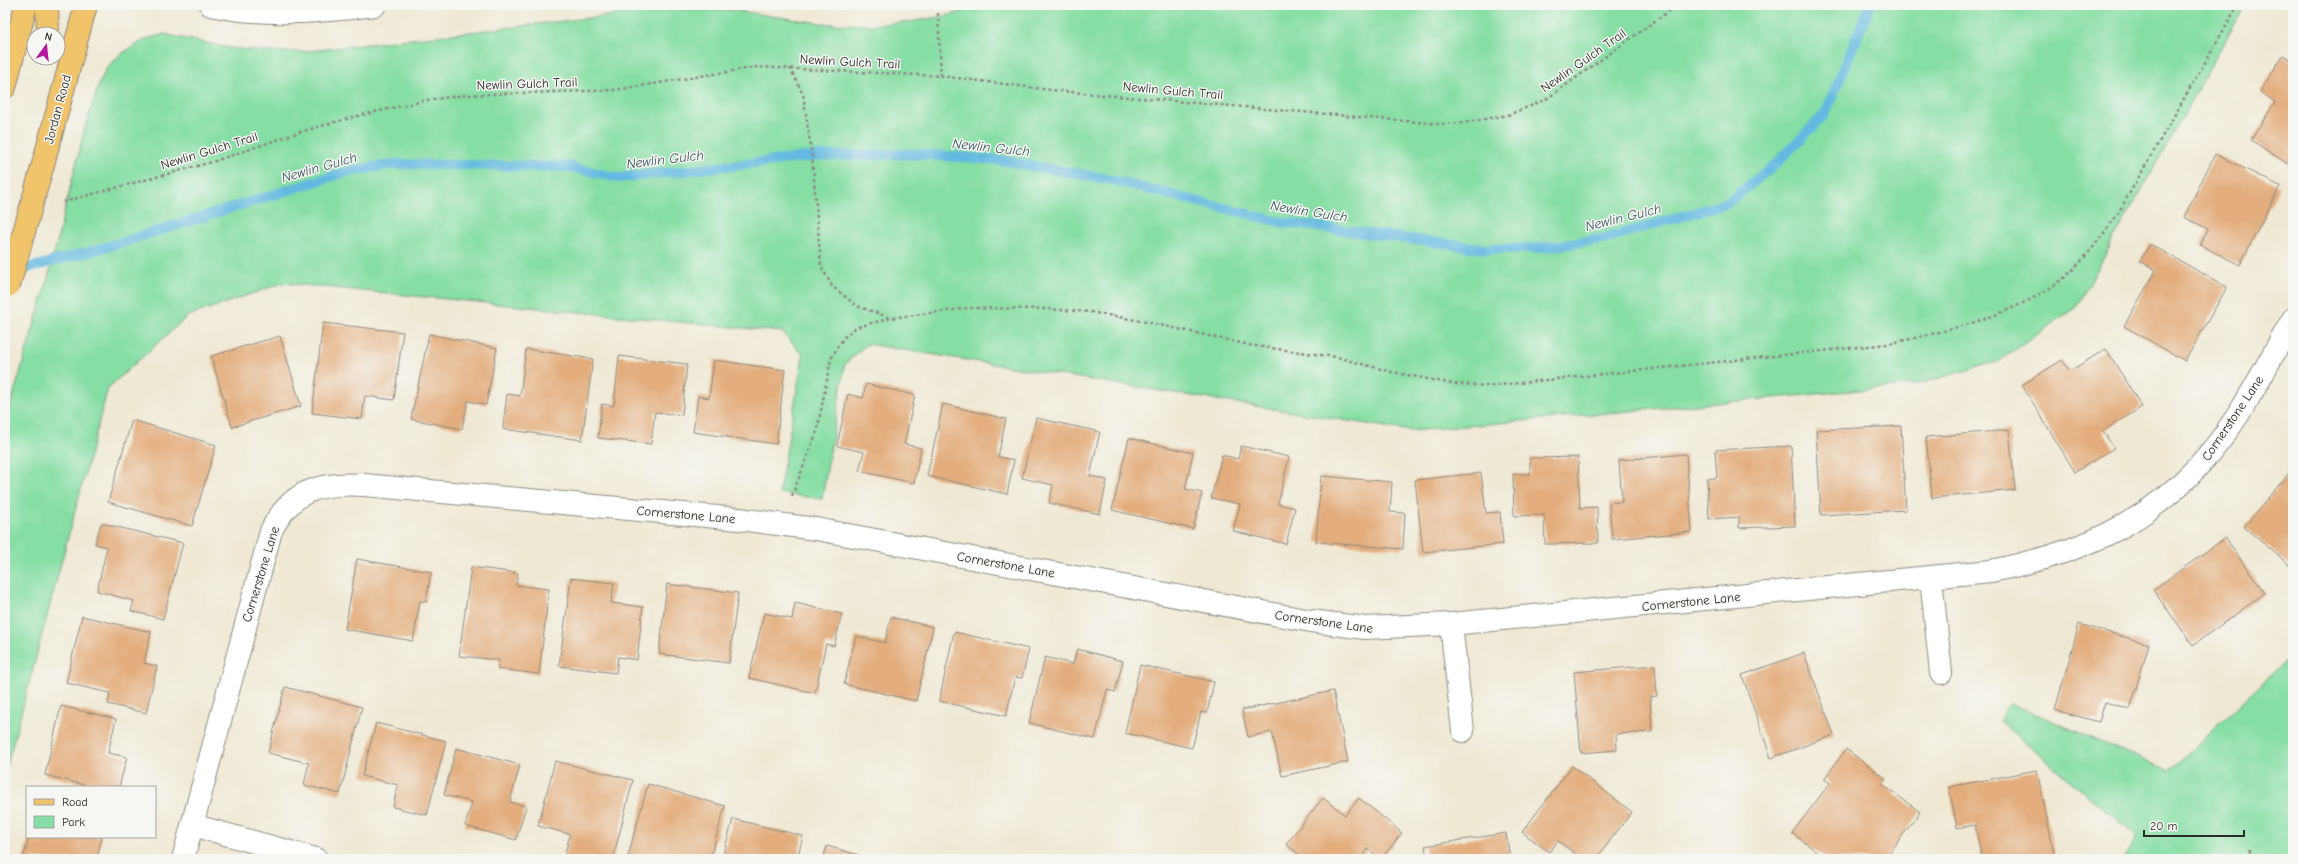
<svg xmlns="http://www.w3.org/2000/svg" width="2298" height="864" viewBox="0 0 2298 864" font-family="'Comic Neue',sans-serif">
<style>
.green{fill:#85dea3;stroke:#588467}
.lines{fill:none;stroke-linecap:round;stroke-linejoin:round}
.stream{stroke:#64b9e1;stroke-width:10}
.building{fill:#e3ad7d}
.street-casing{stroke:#8d8a80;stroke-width:24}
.primary-casing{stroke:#8d8a80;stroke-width:24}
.path{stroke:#8d8a80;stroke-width:2.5;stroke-dasharray:3 3;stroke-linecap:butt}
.street{stroke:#fff;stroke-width:22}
.primary{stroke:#f1c36a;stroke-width:22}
.primary-bridge-casing{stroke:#8d8a80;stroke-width:24;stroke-linecap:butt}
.primary-bridge{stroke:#f1c36a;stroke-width:22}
.labels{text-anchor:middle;stroke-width:3;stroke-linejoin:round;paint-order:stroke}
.street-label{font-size:13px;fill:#2b2b2b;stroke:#f6f6f2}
.water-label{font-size:14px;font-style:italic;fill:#3c5662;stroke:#f6f6f2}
</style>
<rect width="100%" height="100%" fill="#f6f6f2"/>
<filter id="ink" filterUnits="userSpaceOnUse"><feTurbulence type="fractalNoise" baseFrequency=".025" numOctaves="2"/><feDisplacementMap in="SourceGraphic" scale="8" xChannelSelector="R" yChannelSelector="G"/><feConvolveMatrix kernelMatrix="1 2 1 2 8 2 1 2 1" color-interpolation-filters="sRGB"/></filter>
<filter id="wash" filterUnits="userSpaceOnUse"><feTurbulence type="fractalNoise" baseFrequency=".012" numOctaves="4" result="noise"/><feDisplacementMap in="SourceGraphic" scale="16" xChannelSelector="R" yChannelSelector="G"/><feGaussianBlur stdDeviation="0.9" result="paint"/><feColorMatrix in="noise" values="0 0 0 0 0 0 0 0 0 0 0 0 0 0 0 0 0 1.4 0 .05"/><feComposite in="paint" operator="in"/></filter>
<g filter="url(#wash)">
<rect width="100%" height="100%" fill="#efe9d4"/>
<path class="green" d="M982,5H2245L2076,307L1999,361L1915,385L1411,431L867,344L845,364L822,499L779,493L803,355L782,332L283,283L188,316L108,388L5,773V423L47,282L85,127L99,84L107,67L124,52L146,39L164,34L230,48L271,52H301L664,9L732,10L827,24L872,25L915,21L950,15Z
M2293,654V859H2123L2137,837L1999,721L2010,703L2169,771Z"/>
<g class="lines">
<path class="stream" d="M13,272L100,249L349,171L395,164L571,167L619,178L817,156L917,154L999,160L1107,179L1280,222L1485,249L1540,248L1607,238L1727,203L1777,163L1825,114L1870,5"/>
</g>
<g id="blocks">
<path class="building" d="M2283,55L2293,61V156L2288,164L2251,140L2275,102L2260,92Z
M2215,154L2280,186L2240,265L2200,245L2208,229L2184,217Z
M2150,244L2227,287L2185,361L2124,326L2156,270L2140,261Z
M323,323L403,332L394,400L365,396L362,419L312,413Z
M429,334L497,348L486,405L468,401L462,429L411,419Z
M280,336L301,406L232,427L211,356Z
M526,349L593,359L582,440L503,429L507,394L520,396Z
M2106,349L2142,407L2103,431L2114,448L2075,472L2022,385L2062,360L2070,371Z
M619,356L687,364L682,415L655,412L651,444L598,438L602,404L614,406Z
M714,360L785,370L776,444L693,432L698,396L709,398Z
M866,384L915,395L904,444L921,448L914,483L859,471L864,452L837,446L848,394L863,398Z
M943,404L1006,419L998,457L1014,460L1007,494L927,476Z
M1036,418L1100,432L1090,476L1107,480L1100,514L1049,503L1053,485L1022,478Z
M132,420L216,445L192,526L108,502Z
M1901,426L1906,510L1821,515L1816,430Z
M2009,430L2015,490L1932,498L1926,437Z
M1129,438L1193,453L1185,489L1202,493L1193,529L1112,510Z
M1241,446L1289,457L1278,504L1295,508L1286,544L1233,531L1240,504L1211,498L1222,455L1238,459Z
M1791,446L1795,526L1739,528V517L1709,519L1707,478H1717L1715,450Z
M1686,454L1692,532L1612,539L1609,503L1622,502L1619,460Z
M1578,457L1580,508L1597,507L1598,543L1545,544L1544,515L1514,516L1513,474H1530V458Z
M2293,468V568L2244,527Z
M1481,473L1486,513L1500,512L1503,544L1423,552L1415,480Z
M1321,476L1392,482L1390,512L1405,513L1403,549L1316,542Z
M101,523L183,543L163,619L131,611L134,601L97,591L107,547L95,544Z
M2225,538L2265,593L2193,645L2153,590Z
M357,559L431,572L426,602L420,601L413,641L345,629Z
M471,567L518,573L516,585L549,589L539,674L498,669L499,660L459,656Z
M571,578L614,583L611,603L643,607L637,660L618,657L616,673L559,666Z
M667,584L738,593L729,663L659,654Z
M795,603L842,614L834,646L826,644L815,693L749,678L764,613L792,619Z
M82,616L151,632L144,663L157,666L146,713L108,704L110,693L66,683Z
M891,617L933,627L916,701L844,684L856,636L885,643Z
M2079,624L2149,644L2130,709L2105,702L2099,722L2055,710Z
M954,632L1029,649L1022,678L1015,677L1006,716L939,701Z
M1077,649L1123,661L1115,692L1107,690L1095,739L1029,723L1045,657L1073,664Z
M1804,653L1834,735L1771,758L1742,675Z
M1140,665L1214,682L1207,713L1201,712L1192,748L1125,733Z
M1655,665L1657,696L1650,697L1652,732L1616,734L1617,750L1581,753L1574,672Z
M285,687L362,707L340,794L304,785L309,763L268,753Z
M1333,691L1348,762L1282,776L1272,732L1248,737L1242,710Z
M61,706L116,719L108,753L127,757L119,787H85V785L45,775Z
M376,723L446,741L427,815L393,807L398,785L362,776Z
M456,748L520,765L510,802L526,806L516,840L465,826L472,802L444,795Z
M1846,749L1886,779L1882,784L1920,812L1885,859H1827L1792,833L1830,783L1824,779Z
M555,761L633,780L613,859H572L564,857L570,834L538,826Z
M1572,766L1632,812L1596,859H1582L1558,841L1549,852L1522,832Z
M2037,770L2055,858L1982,859L1975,825L1957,828L1949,787Z
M648,784L725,806L710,859H638L628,856Z
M1323,798L1345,815L1359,798L1402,833L1381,859L1368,849L1361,859H1305L1286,844Z
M733,819L803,836L797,859H722Z
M1506,833L1510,859H1427L1425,846Z
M29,837H102L97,859H23Z
M827,846L872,859H823Z"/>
</g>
</g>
<g filter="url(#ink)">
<use href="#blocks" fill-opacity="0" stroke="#8d8a80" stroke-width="1"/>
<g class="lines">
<defs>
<path id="street" d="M211,5C266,17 320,12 375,5
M1931,578L1941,673
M1451,624L1463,731
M192,825L316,859
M183,859L271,531C291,490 320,482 364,485L739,519L816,529L1311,621L1365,628L1451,624L1991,571C2075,554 2143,528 2202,462C2240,421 2265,367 2293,319"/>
<path id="primary" d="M47,5L48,34
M5,87L26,5
M42,168L86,5"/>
</defs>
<use href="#street" class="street-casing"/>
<use href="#primary" class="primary-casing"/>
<path class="path" d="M938,13L941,76
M790,68L803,94L812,156L821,266L832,286L857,306L891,318
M63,202L212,162L300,132L353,117L428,100L465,95L615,90L757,67L941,76L1059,91L1440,124L1462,123L1508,115L1545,100L1677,5
M792,496L817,431L831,359L838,346L846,335L857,327L891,318L969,308L1047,309L1091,312L1152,323L1249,345L1336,357L1392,372L1454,384L1491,386L1887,344C1944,332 2008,317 2056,284C2079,268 2101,237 2117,215L2238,5
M2249,849L2255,859"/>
<use href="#street" class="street"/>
<use href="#primary" class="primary"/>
<defs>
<path id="primary-bridge" d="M9,285L42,168"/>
</defs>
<use href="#primary-bridge" class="primary-bridge-casing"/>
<use href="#primary-bridge" class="primary-bridge"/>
</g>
</g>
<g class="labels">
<g class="street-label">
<text transform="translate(1583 60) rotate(-35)" y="5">Newlin Gulch Trail</text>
<text transform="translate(850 61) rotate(3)" y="5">Newlin Gulch Trail</text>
<text transform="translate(527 83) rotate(-2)" y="5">Newlin Gulch Trail</text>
<text transform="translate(1173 90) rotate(5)" y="5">Newlin Gulch Trail</text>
<text transform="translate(57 109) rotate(-75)" y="5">Jordan Road</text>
<text transform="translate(209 150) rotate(-17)" y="5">Newlin Gulch Trail</text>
<text transform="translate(2232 418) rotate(-56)" y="5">Cornerstone Lane</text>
<text transform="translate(686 514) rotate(5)" y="5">Cornerstone Lane</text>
<text transform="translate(1006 564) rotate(10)" y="5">Cornerstone Lane</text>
<text transform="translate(260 574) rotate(-73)" y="5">Cornerstone Lane</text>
<text transform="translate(1691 601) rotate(-6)" y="5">Cornerstone Lane</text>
<text transform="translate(1324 621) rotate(8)" y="5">Cornerstone Lane</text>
</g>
<g class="water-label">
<text transform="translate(991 147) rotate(6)" y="5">Newlin Gulch</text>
<text transform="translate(665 159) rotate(-7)" y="5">Newlin Gulch</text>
<text transform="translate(319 167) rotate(-16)" y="5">Newlin Gulch</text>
<text transform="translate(1309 211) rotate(9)" y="5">Newlin Gulch</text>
<text transform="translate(1623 217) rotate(-14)" y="5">Newlin Gulch</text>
</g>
</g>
<rect width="2298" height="864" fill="none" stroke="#f6f6f2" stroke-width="20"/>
<rect x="26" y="786" width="130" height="52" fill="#f6f6f2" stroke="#a5a5a2"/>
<rect x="34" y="799" width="20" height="6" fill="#f1c36a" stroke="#a5a5a2"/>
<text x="62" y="806" font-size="12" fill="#2b2b2b">Road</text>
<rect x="34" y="816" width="20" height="12" fill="#85dea3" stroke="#a5a5a2"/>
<text x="62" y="826" font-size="12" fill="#2b2b2b">Park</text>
<g transform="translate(46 46) rotate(15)"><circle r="19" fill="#f6f6f2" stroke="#a5a5a2"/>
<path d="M0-3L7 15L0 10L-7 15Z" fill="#b5179e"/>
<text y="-6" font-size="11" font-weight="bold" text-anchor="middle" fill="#2b2b2b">N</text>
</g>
<path d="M2144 830v6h100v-6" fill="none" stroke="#2b2b2b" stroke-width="2"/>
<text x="2150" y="830" font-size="12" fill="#2b2b2b" stroke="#f6f6f2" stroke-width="3" paint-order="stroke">20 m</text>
</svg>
